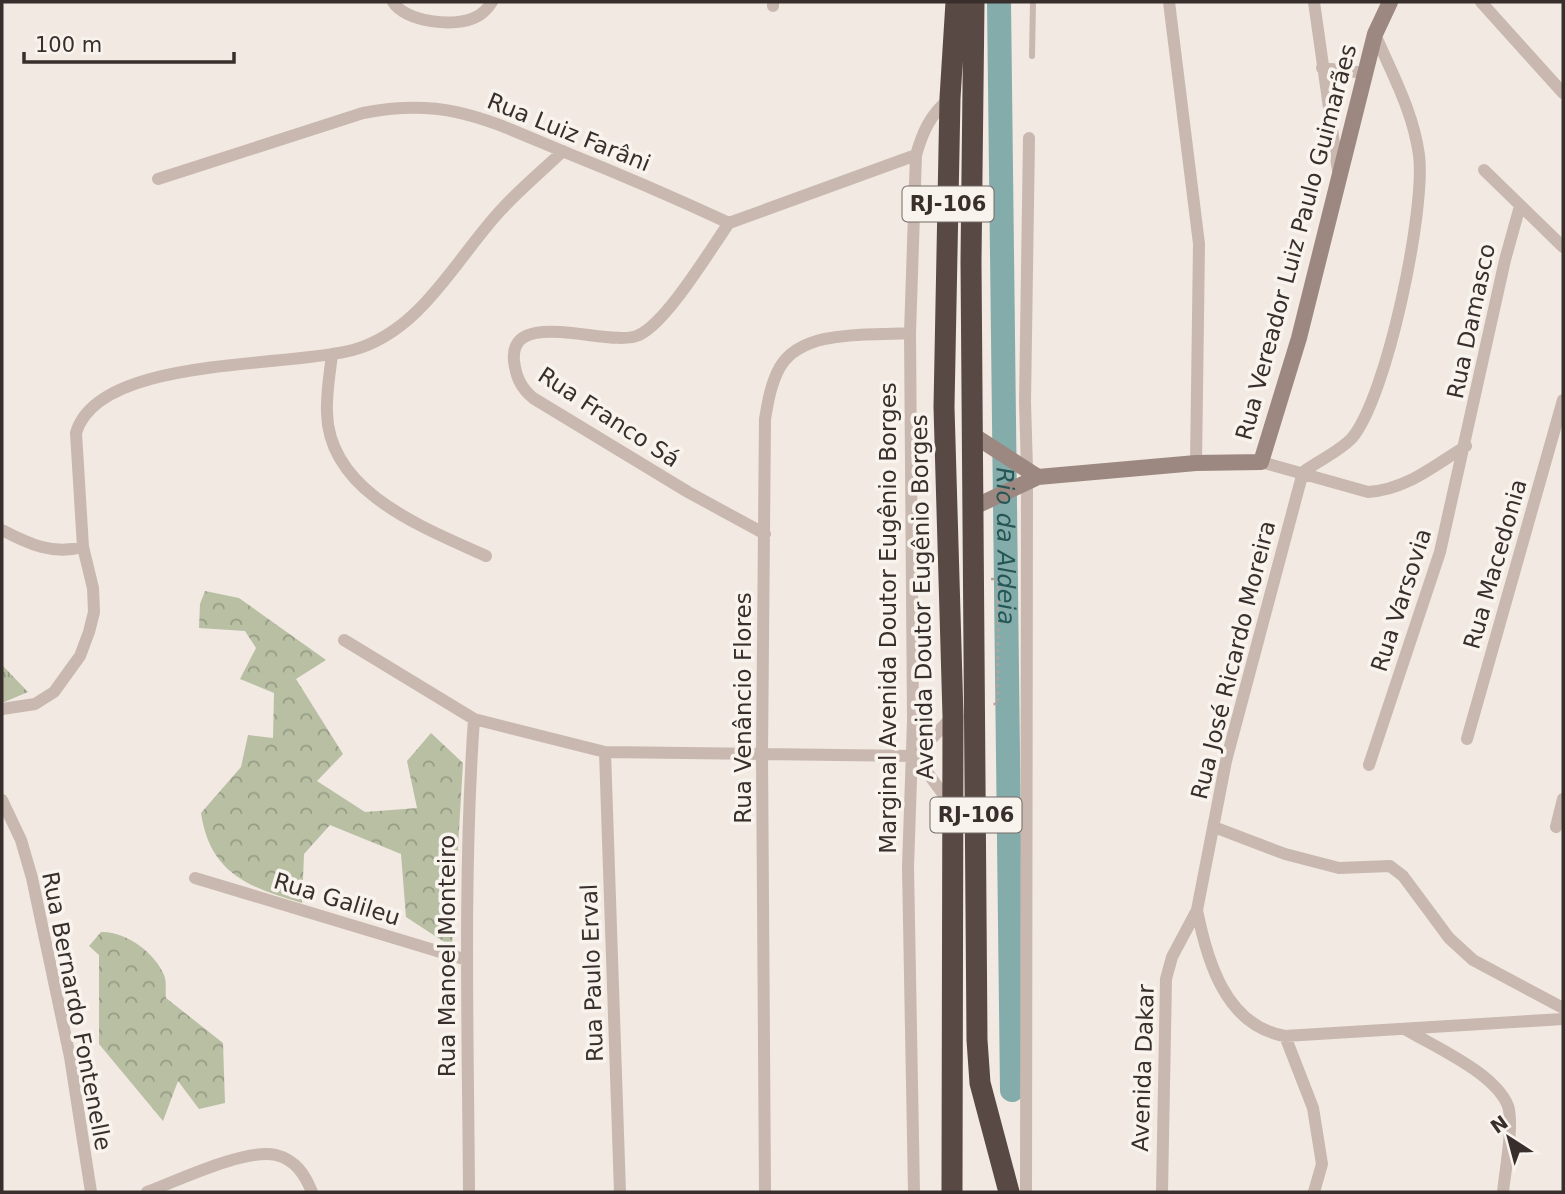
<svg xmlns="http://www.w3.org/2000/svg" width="1565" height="1194" viewBox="0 0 1565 1194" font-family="'DejaVu Sans',sans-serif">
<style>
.forest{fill:url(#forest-crowns)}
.park{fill:url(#park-tufts)}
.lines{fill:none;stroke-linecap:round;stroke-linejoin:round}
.river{stroke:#84acaa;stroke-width:24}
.path{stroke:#b4a399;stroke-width:2.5;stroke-dasharray:3.5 3.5;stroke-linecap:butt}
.lane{stroke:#c9b8af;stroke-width:6}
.street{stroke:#c9b8af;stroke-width:12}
.secondary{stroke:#9c8880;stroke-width:16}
.highway{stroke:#584944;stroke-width:21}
.labels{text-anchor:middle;stroke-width:7;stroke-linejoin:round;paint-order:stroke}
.shield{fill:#f9f3ee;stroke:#726a66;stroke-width:2}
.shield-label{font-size:21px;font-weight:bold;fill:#382f2c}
.street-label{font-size:23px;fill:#382f2c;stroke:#f9f3ee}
.water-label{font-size:24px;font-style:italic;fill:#255655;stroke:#f9f3ee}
</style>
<defs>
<pattern id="forest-crowns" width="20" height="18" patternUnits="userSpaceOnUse" patternTransform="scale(1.75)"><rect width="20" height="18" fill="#b8bfa3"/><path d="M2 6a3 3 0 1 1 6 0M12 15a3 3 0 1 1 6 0" fill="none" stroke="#979c85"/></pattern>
<pattern id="park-tufts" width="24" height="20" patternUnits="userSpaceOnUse" patternTransform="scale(1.75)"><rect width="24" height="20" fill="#b8bfa3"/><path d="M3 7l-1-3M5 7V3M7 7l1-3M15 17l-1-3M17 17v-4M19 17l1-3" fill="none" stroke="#979c85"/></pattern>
</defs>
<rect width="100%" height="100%" fill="#f1e9e2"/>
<path class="forest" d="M205,591L239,598L326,660L296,679L343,754L317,781L365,812L417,808L407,761L431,733L463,763L452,947L406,917L401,854L330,825L304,854L302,903C249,887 210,874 201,813L241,767L248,735L273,738L274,693L240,679L256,648L245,631L199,628L200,604Z
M101,932C126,931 155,953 164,975C167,982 165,991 166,998L223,1043L225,1103L199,1109L178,1081L163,1121L99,1044V955L89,946Z"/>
<path class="park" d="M3,666L28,692L2,703Z"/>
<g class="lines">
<path class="river" id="s1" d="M999,2L1012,1090"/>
<path class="path" d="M991,579H998V704H993"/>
<path class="lane" d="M1032,56L1033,2"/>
<path class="street" d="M393,2C405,22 456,28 476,17C483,14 488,8 492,2
M773,2V6
M1169,2L1199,244L1196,463
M1314,2L1338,171
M1481,2L1563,93
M1322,68L1366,73
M1484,170L1563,247
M158,179L363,113C449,96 491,122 567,153C622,175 675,198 729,223L916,155
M729,223C710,250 667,322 639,335C611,349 509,305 514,361C516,377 521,388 533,398L688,492L765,534
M332,354C330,373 326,393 327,413C329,493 425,528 486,556
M1261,462L1368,492C1406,490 1435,465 1466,446
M1027,469L1025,402L1029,138
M1303,472C1318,461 1340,451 1352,438C1387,397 1426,209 1419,155C1413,111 1392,74 1375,34
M2,530C29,544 52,555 83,547
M344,640L474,719L605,752L915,756L953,716
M2,709L35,704L54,692L80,656L89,632L94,612L93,588L83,547L76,433C98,356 286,368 353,350C422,331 456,258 501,210C520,189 542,171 563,151
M1467,739L1563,400
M605,752L620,1192
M915,756L952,806
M1369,765L1440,552L1505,260L1520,206
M2,800L21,840L32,878L70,1057L91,1192
M1214,827L1285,854L1339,868L1390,866L1403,876L1449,938L1473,960L1563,1008
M1556,827L1563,799
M195,878L467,960
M1197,910C1207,961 1226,1026 1285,1036L1563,1019
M1405,1029C1435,1047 1495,1073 1508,1106C1514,1124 1505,1172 1503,1192
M1285,1036L1313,1108L1322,1164L1314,1192
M147,1192C177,1181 245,1148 276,1155C296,1160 305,1175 312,1192
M469,1192C468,1035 463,876 474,719
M765,1192L762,755L765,419C768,401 771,383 780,367C803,328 871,336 910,333
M914,1192L908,867L913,721L910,333L916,155C923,131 930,115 950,98
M1026,1192L1027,482
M1162,1192L1166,979L1172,957L1197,910L1226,761L1303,472"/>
<path class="secondary" d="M973,435L1038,477
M974,507L1038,477L1196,463L1261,462L1299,338L1375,34L1390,2"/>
<path class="highway" d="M974,2L971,261L977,1040L980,1083L1009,1192
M952,1192L953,716L944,407L950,98L956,2"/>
</g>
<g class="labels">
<g class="shield">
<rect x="902.5" y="186.5" width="91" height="35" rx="5"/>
<rect x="930.5" y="797.5" width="91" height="35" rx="5"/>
</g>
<g class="shield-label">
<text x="948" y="211">RJ-106</text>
<text x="976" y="822">RJ-106</text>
</g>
<g class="street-label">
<text transform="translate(569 132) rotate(22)" y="8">Rua Luiz Farâni</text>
<text transform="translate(1296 242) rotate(-75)" y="8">Rua Vereador Luiz Paulo Guimarães</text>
<text transform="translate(1471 321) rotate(-78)" y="8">Rua Damasco</text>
<text transform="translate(609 417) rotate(33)" y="8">Rua Franco Sá</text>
<text transform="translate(1495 564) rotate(-74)" y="8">Rua Macedonia</text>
<text transform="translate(922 597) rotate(-91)" y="8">Avenida Doutor Eugênio Borges</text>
<text transform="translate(1401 600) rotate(-72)" y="8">Rua Varsovia</text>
<text transform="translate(888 618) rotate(-90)" y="8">Marginal Avenida Doutor Eugênio Borges</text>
<text transform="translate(1233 660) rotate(-76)" y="8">Rua José Ricardo Moreira</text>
<text transform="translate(743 708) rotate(-90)" y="8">Rua Venâncio Flores</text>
<text transform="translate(337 899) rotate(17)" y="8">Rua Galileu</text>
<text transform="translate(447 956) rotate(-90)" y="8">Rua Manoel Monteiro</text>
<text transform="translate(592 973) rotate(-92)" y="8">Rua Paulo Erval</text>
<text transform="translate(77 1011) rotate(79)" y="8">Rua Bernardo Fontenelle</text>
<text transform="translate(1143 1068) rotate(-88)" y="8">Avenida Dakar</text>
</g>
<g class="water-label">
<text dy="8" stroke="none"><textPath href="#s1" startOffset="544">Rio da Aldeia</textPath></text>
</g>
</g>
<rect width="1565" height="1194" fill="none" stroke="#382f2c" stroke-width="7"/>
<g transform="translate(1509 1138) rotate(324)" stroke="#f9f3ee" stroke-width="5" paint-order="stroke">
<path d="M0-5L12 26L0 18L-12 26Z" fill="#382f2c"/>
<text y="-10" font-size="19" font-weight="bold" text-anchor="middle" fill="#382f2c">N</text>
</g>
<path d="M24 52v10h210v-10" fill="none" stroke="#382f2c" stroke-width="3.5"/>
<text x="35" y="52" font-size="21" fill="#382f2c" stroke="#f9f3ee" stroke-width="5" paint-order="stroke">100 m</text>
</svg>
